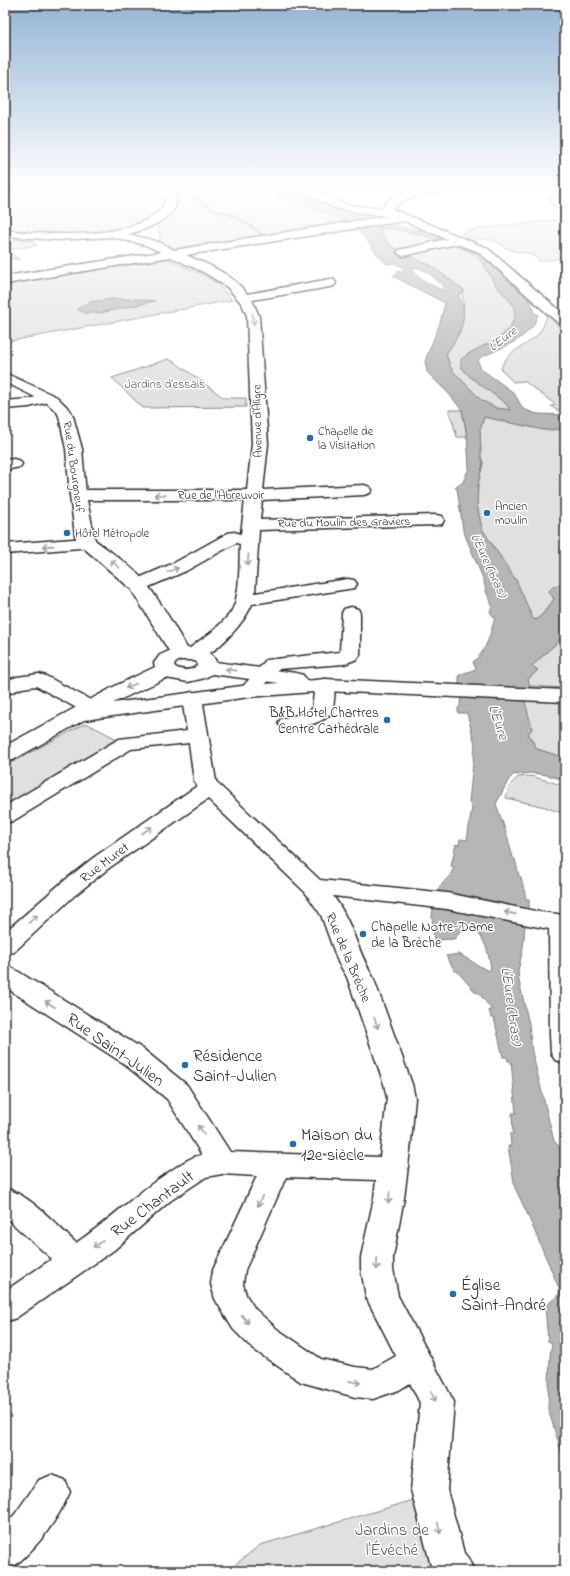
<svg xmlns="http://www.w3.org/2000/svg" width="570" height="1576" viewBox="0 0 570 1576" font-family="'Indie Flower',sans-serif">
<style>
.green{fill:#e0e0e0;stroke:#868686}
.water{fill:#b6b6b6;stroke:#7e7e7e;fill-rule:evenodd}
.lines{fill:none;stroke-linecap:round;stroke-linejoin:round}
.minor-casing{stroke:#2b2b2b;stroke-width:3}
.major-casing{stroke:#2b2b2b;stroke-width:3}
.minor{fill:#fff;fill-rule:evenodd}
.major{fill:#fff;fill-rule:evenodd}
.oneway{stroke:#a0a0a0}
.poi-dot{fill:#1f6fb2;stroke:#fff;stroke-width:1.5}
.labels{text-anchor:middle;stroke-width:3;stroke-linejoin:round;paint-order:stroke}
.far-park-label{font-size:12px;fill:#585858;stroke:#fff}
.far-street-label{font-size:12px;fill:#2b2b2b;stroke:#fff}
.far-poi-label{font-size:12px;fill:#2b2b2b;stroke:#fff;text-anchor:start}
.far-water-label{font-size:13px;font-style:italic;fill:#5c5c5c;stroke:#fff}
.poi-label{font-size:14px;fill:#2b2b2b;stroke:#fff;text-anchor:end}
.street-label{font-size:14px;fill:#2b2b2b;stroke:#fff}
.water-label{font-size:15px;font-style:italic;fill:#5c5c5c;stroke:#fff}
.near-street-label{font-size:17px;fill:#2b2b2b;stroke:#fff}
.near-poi-label{font-size:17px;fill:#2b2b2b;stroke:#fff;text-anchor:start}
.near-park-label{font-size:17px;fill:#585858;stroke:#fff}
</style>
<rect width="100%" height="100%" fill="#fff"/>
<filter id="ink" filterUnits="userSpaceOnUse"><feTurbulence type="fractalNoise" baseFrequency=".025" numOctaves="2"/><feDisplacementMap in="SourceGraphic" scale="8" xChannelSelector="R" yChannelSelector="G"/><feConvolveMatrix kernelMatrix="1 2 1 2 8 2 1 2 1" color-interpolation-filters="sRGB"/></filter>
<g filter="url(#ink)">
<path class="green" d="M5,188H151L162,191L167,197L162,211L139,225L100,233L62,235L5,231Z
M161,188H261L319,210L345,225L177,249L161,243L158,224C169,214 180,212 177,195Z
M556,220L565,222V258L539,261C528,250 524,254 511,250C505,248 501,244 495,241C485,237 471,242 462,233L474,229Z
M382,228C403,229 468,244 480,260C487,268 491,280 498,288C509,300 523,310 510,328C500,341 480,347 466,355L511,410L496,408L481,400L453,371L450,366L446,354L460,332L464,304L462,294L465,291C462,287 456,286 452,283C445,278 439,271 433,267C416,257 386,251 381,231Z
M5,238L32,241L37,245L7,250L20,260L9,258L5,255Z
M161,256L203,275L218,284L232,300L5,342V287L33,277Z
M547,315H548L565,329V410H556L551,406L556,405L524,381L513,382L501,369C505,351 529,346 539,333C543,328 545,322 547,315Z
M168,359L175,362L224,398H246V407L143,408L112,378Z
M449,410H462L467,437H457Z
M484,417L544,430L565,429V582L553,587L551,594L554,599L542,615L535,620L532,619L517,582L482,529L477,505L478,484L483,463L481,457L480,430Z
M565,635V688L529,686L528,679L538,670L532,666Z
M524,700L565,701V758L537,749L528,733L532,729Z
M84,724H88L113,737L117,742L5,807V766Z
M531,776L565,786L564,814L545,807L506,798L509,786L518,777Z
M414,1500L435,1568L425,1571H227L260,1545Z"/>
<path class="water" d="M171,188H178L217,210L227,212L240,218L266,236H262C250,225 231,215 215,211Z
M263,188H286L345,210L372,217L384,223L428,232L480,250L504,278L529,300L534,309L533,312L538,315C536,319 534,325 531,328C519,343 496,350 479,358L478,362L481,369L514,393L523,409L537,414L565,415V429L544,430L484,417L480,430L481,457L483,463L478,484L477,505L482,529L517,582L533,619L536,620L542,615L554,599L549,591L553,587L565,582V635L532,666L538,670L528,679L531,690H522L532,729L528,734L537,749L565,758V780L547,775L530,773L513,775L509,779L496,804L507,835L513,858L515,859L519,876L521,877L526,899H529V912L534,925L525,926L523,948L518,971L519,981L529,1024L532,1052L554,1141L559,1146L565,1173V1463L548,1409L550,1356L552,1343L548,1341L545,1307L559,1294V1288L526,1211L515,1188L508,1146H511L510,1134H513L512,1113H516L511,1061H508L507,1057H503L494,1018H491L489,1010H492L478,992L476,993L457,971H455L446,956L459,954L488,971L491,968C487,946 485,939 469,923L454,939L434,940L432,916L434,903L432,894L434,891L437,892C442,881 450,879 454,867L451,866L456,844L459,845L460,839L467,840L472,807L469,802L475,744L467,713H458V708L460,707L461,688L459,684V675L476,669L473,662C487,651 490,634 495,618L490,612L492,605L486,591L484,581L463,530L457,488H455L463,482L469,468L467,434L462,410L449,394L427,372L425,361L440,323L445,303L393,276L397,272L405,270L400,265H397L395,263L387,264C374,254 368,237 354,228C327,209 293,201 263,188ZM379,227L400,230L426,236L477,254L497,287L513,304L515,315L510,328L499,338L475,350L461,359V367L469,376L506,404L510,410L496,408L481,400L453,371L450,366L446,354C459,336 471,316 458,295L465,291L433,267L392,247L384,239ZM412,267C423,266 441,282 446,291C437,289 414,277 412,267Z
M111,299H134L155,301L100,313H85L78,310L79,307L91,302Z"/>
<g class="lines">
<defs>
<path id="minor" d="M152,188H164L174,193C187,215 143,231 128,234L159,242L174,250L387,216L388,215L384,216L337,209L318,199L291,190L290,188H304L326,195L343,204L381,209C394,185 431,188 455,188L454,190L450,191C429,193 408,194 392,209L487,248L565,315V326L560,325L479,252L457,244L403,256L399,254L397,252L399,250L447,239L404,221L186,255C207,264 233,274 247,294L330,279L334,280L336,283L334,286L330,287L252,300L259,316L268,444L263,490L364,485L370,487L372,490L370,493L364,495L262,500L260,520L436,515L442,516L444,520L442,524L436,525L259,530L255,593L348,579L354,580L357,584L354,588L348,589L252,604C245,622 218,652 200,658C196,660 193,659 188,658L185,654C192,644 205,638 214,630C220,624 226,619 231,612C241,596 239,563 240,544L236,543L186,571L144,589L138,590L132,589L129,585L132,581L174,563L228,533L234,532L241,534L245,500H78L72,498L70,495L72,492L78,490H247L252,444L247,316L242,304L227,287L205,273L171,257L5,284V276L161,252L145,245L112,237L57,240L5,236V230C46,235 122,240 156,214C162,209 166,205 165,197Z
M565,193V199L561,201L565,204V211L554,206L550,199L551,197Z
M47,394L52,395L54,398L52,401L29,407L5,409V401L28,399Z
M14,459L20,461L22,464L20,467L5,470V460Z
M87,538L93,539L96,543L93,547L5,554V544Z
M351,607L358,609L360,613V655L357,659L344,664L278,669C265,680 262,700 242,695L239,691L266,660L340,652L342,613L344,609Z
M39,674L46,676L98,704L101,708L98,712L91,714L84,712L36,686L22,688L5,695V681L17,677Z
M325,679L332,681L335,685C334,693 335,703 332,710C328,724 293,730 281,727L278,723L281,719L305,713L312,709L315,685L318,681Z
M192,692L199,694L202,698L216,781L218,784L320,880L447,893L540,912L565,915V1063L555,1060L551,1053L550,1035L549,929L447,909L333,896C352,921 357,950 373,977L412,1084L415,1098L411,1142L404,1198L393,1257V1269L398,1296L454,1402L447,1490L464,1553L468,1558L474,1571H433L430,1562L411,1490L420,1403L410,1383L399,1390L373,1399L355,1397L301,1382L253,1349L233,1329L215,1299L211,1284L213,1270L257,1176L222,1174L206,1177L170,1201L114,1250L16,1318L5,1322V1291L52,1259L5,1217V1188C33,1197 55,1224 76,1243C109,1221 136,1193 169,1172C180,1165 189,1157 202,1155L167,1099L123,1063L5,987V966L14,969L143,1049L187,1085L230,1152L380,1157L387,1098L384,1084L347,977L338,962L321,915L305,892L208,799L109,868L75,895L14,952L5,954V932L59,885L93,858L197,786L194,781L189,743L131,749L13,821L5,823V806L119,739L187,731L182,698L185,694ZM286,1177L376,1180L374,1198L361,1257V1269L366,1297L396,1356L373,1369L355,1367L321,1359L277,1329L255,1309L246,1295L243,1284L245,1270Z
M52,1475L65,1480L70,1492C59,1517 40,1544 19,1562C15,1566 10,1567 5,1569V1525L15,1514L39,1480Z"/>
<path id="major" d="M5,373L57,397L70,410L73,416L82,449L86,495L95,540C112,553 132,566 145,582C161,602 174,626 187,648C198,648 213,651 216,662L296,673L303,675L306,679L305,681L325,679L565,690V702L325,691L249,697L84,720L13,760L5,761V746L117,685L155,667L154,663L160,655L169,651L131,589L78,543L75,535L70,495L66,449L59,416L57,412L47,403L5,382ZM180,660H191L197,662V666C190,671 183,671 175,667L174,664ZM212,674L279,683L249,685L113,703L166,678L188,682L205,678Z"/>
</defs>
<use href="#minor" class="minor-casing"/>
<use href="#major" class="major-casing"/>
<use href="#minor" class="minor"/>
<use href="#major" class="major"/>
</g>
<defs><path id="oneway-shaft" d="M-6 0H5M1.5-3L5.5 0L1.5 3" fill="none" stroke-width="1.6" stroke-linecap="round" stroke-linejoin="round"/></defs>
<g class="oneway">
<use href="#oneway-shaft" transform="translate(253 319) rotate(84)"/>
<use href="#oneway-shaft" transform="translate(160 495) rotate(180)"/>
<use href="#oneway-shaft" transform="translate(48 546) rotate(176)"/>
<use href="#oneway-shaft" transform="translate(248 560) rotate(94)"/>
<use href="#oneway-shaft" transform="translate(115 564) rotate(-140)"/>
<use href="#oneway-shaft" transform="translate(173 570) rotate(-23)"/>
<use href="#oneway-shaft" transform="translate(231 670) rotate(-173)"/>
<use href="#oneway-shaft" transform="translate(131 686) rotate(156)"/>
<use href="#oneway-shaft" transform="translate(147 830) rotate(-34)"/>
<use href="#oneway-shaft" transform="translate(510 913) rotate(-167)"/>
<use href="#oneway-shaft" transform="translate(33 919) rotate(-43)"/>
<use href="#oneway-shaft" transform="translate(50 1004) rotate(-147)"/>
<use href="#oneway-shaft" transform="translate(376 1023) rotate(71)"/>
<use href="#oneway-shaft" transform="translate(201 1130) rotate(-123)"/>
<use href="#oneway-shaft" transform="translate(389 1198) rotate(98)"/>
<use href="#oneway-shaft" transform="translate(260 1201) rotate(114)"/>
<use href="#oneway-shaft" transform="translate(98 1244) rotate(146)"/>
<use href="#oneway-shaft" transform="translate(377 1264) rotate(90)"/>
<use href="#oneway-shaft" transform="translate(245 1319) rotate(50)"/>
<use href="#oneway-shaft" transform="translate(355 1382) rotate(8)"/>
<use href="#oneway-shaft" transform="translate(433 1396) rotate(63)"/>
<use href="#oneway-shaft" transform="translate(439 1528) rotate(76)"/>
</g>
</g>
<linearGradient id="sky" x2="0" y2="1"><stop stop-color="#94b5d4"/><stop offset="0.46" stop-color="#fff"/><stop offset="1" stop-color="#fff" stop-opacity="0"/></linearGradient>
<rect width="570" height="408" fill="url(#sky)"/>
<g class="poi-dot">
<circle cx="310" cy="438" r="4"/>
<circle cx="487" cy="513" r="4"/>
<circle cx="67" cy="533" r="4"/>
<circle cx="387" cy="720" r="4"/>
<circle cx="363" cy="934" r="4"/>
<circle cx="185" cy="1065" r="4"/>
<circle cx="293" cy="1144" r="4"/>
<circle cx="453" cy="1294" r="4"/>
</g>
<g class="labels">
<g class="far-park-label">
<text x="165" y="388">Jardins d’essais</text>
</g>
<g class="far-street-label">
<text transform="translate(257 421) rotate(-91)" y="4">Avenue d'Aligre</text>
<text transform="translate(74 467) rotate(82)" y="4">Rue du Bourgneuf</text>
<text x="221" y="499">Rue de l'Abreuvoir</text>
<text transform="translate(344 522) rotate(-1)" y="4">Rue du Moulin des Graviers</text>
</g>
<g class="far-poi-label">
<text x="318" y="435">Chapelle de<tspan x="318" dy="14">la Visitation</tspan></text>
<text x="495" y="510">Ancien<tspan x="495" dy="14">moulin</tspan></text>
<text x="75" y="537">Hôtel Métropole</text>
</g>
<g class="far-water-label">
<text transform="translate(502 338) rotate(-37)" y="5">L'Eure</text>
<text transform="translate(490 565) rotate(65)" y="5">L'Eure (bras)</text>
</g>
<g class="poi-label">
<text x="379" y="717">B&amp;B Hotel Chartres<tspan x="379" dy="16">Centre Cathédrale</tspan></text>
<text x="371" y="931" text-anchor="start">Chapelle Notre-Dame<tspan x="371" dy="16">de la Brèche</tspan></text>
</g>
<g class="street-label">
<text transform="translate(104 862) rotate(-37)" y="5">Rue Muret</text>
<text transform="translate(349 957) rotate(67)" y="5">Rue de la Brèche</text>
</g>
<g class="water-label">
<text transform="translate(499 722) rotate(72)" y="5">L'Eure</text>
<text transform="translate(512 1006) rotate(82)" y="5">L'Eure (bras)</text>
</g>
<g class="near-street-label">
<text transform="translate(116 1049) rotate(35)" y="6">Rue Saint-Julien</text>
<text transform="translate(152 1203) rotate(-37)" y="6">Rue Chantault</text>
</g>
<g class="near-poi-label">
<text x="193" y="1061">Résidence<tspan x="193" dy="20">Saint-Julien</tspan></text>
<text x="301" y="1140">Maison du<tspan x="301" dy="20">12e siècle</tspan></text>
<text x="461" y="1290">Église<tspan x="461" dy="20">Saint-André</tspan></text>
</g>
<g class="near-park-label">
<text x="392" y="1535">Jardins de<tspan x="392" dy="20">l'Évéché</tspan></text>
</g>
</g>
<rect width="570" height="1576" fill="none" stroke="#fff" stroke-width="20"/>
<rect x="10" y="10" width="550" height="1556" fill="none" stroke="#2b2b2b" stroke-width="1.5" filter="url(#ink)"/>
</svg>
